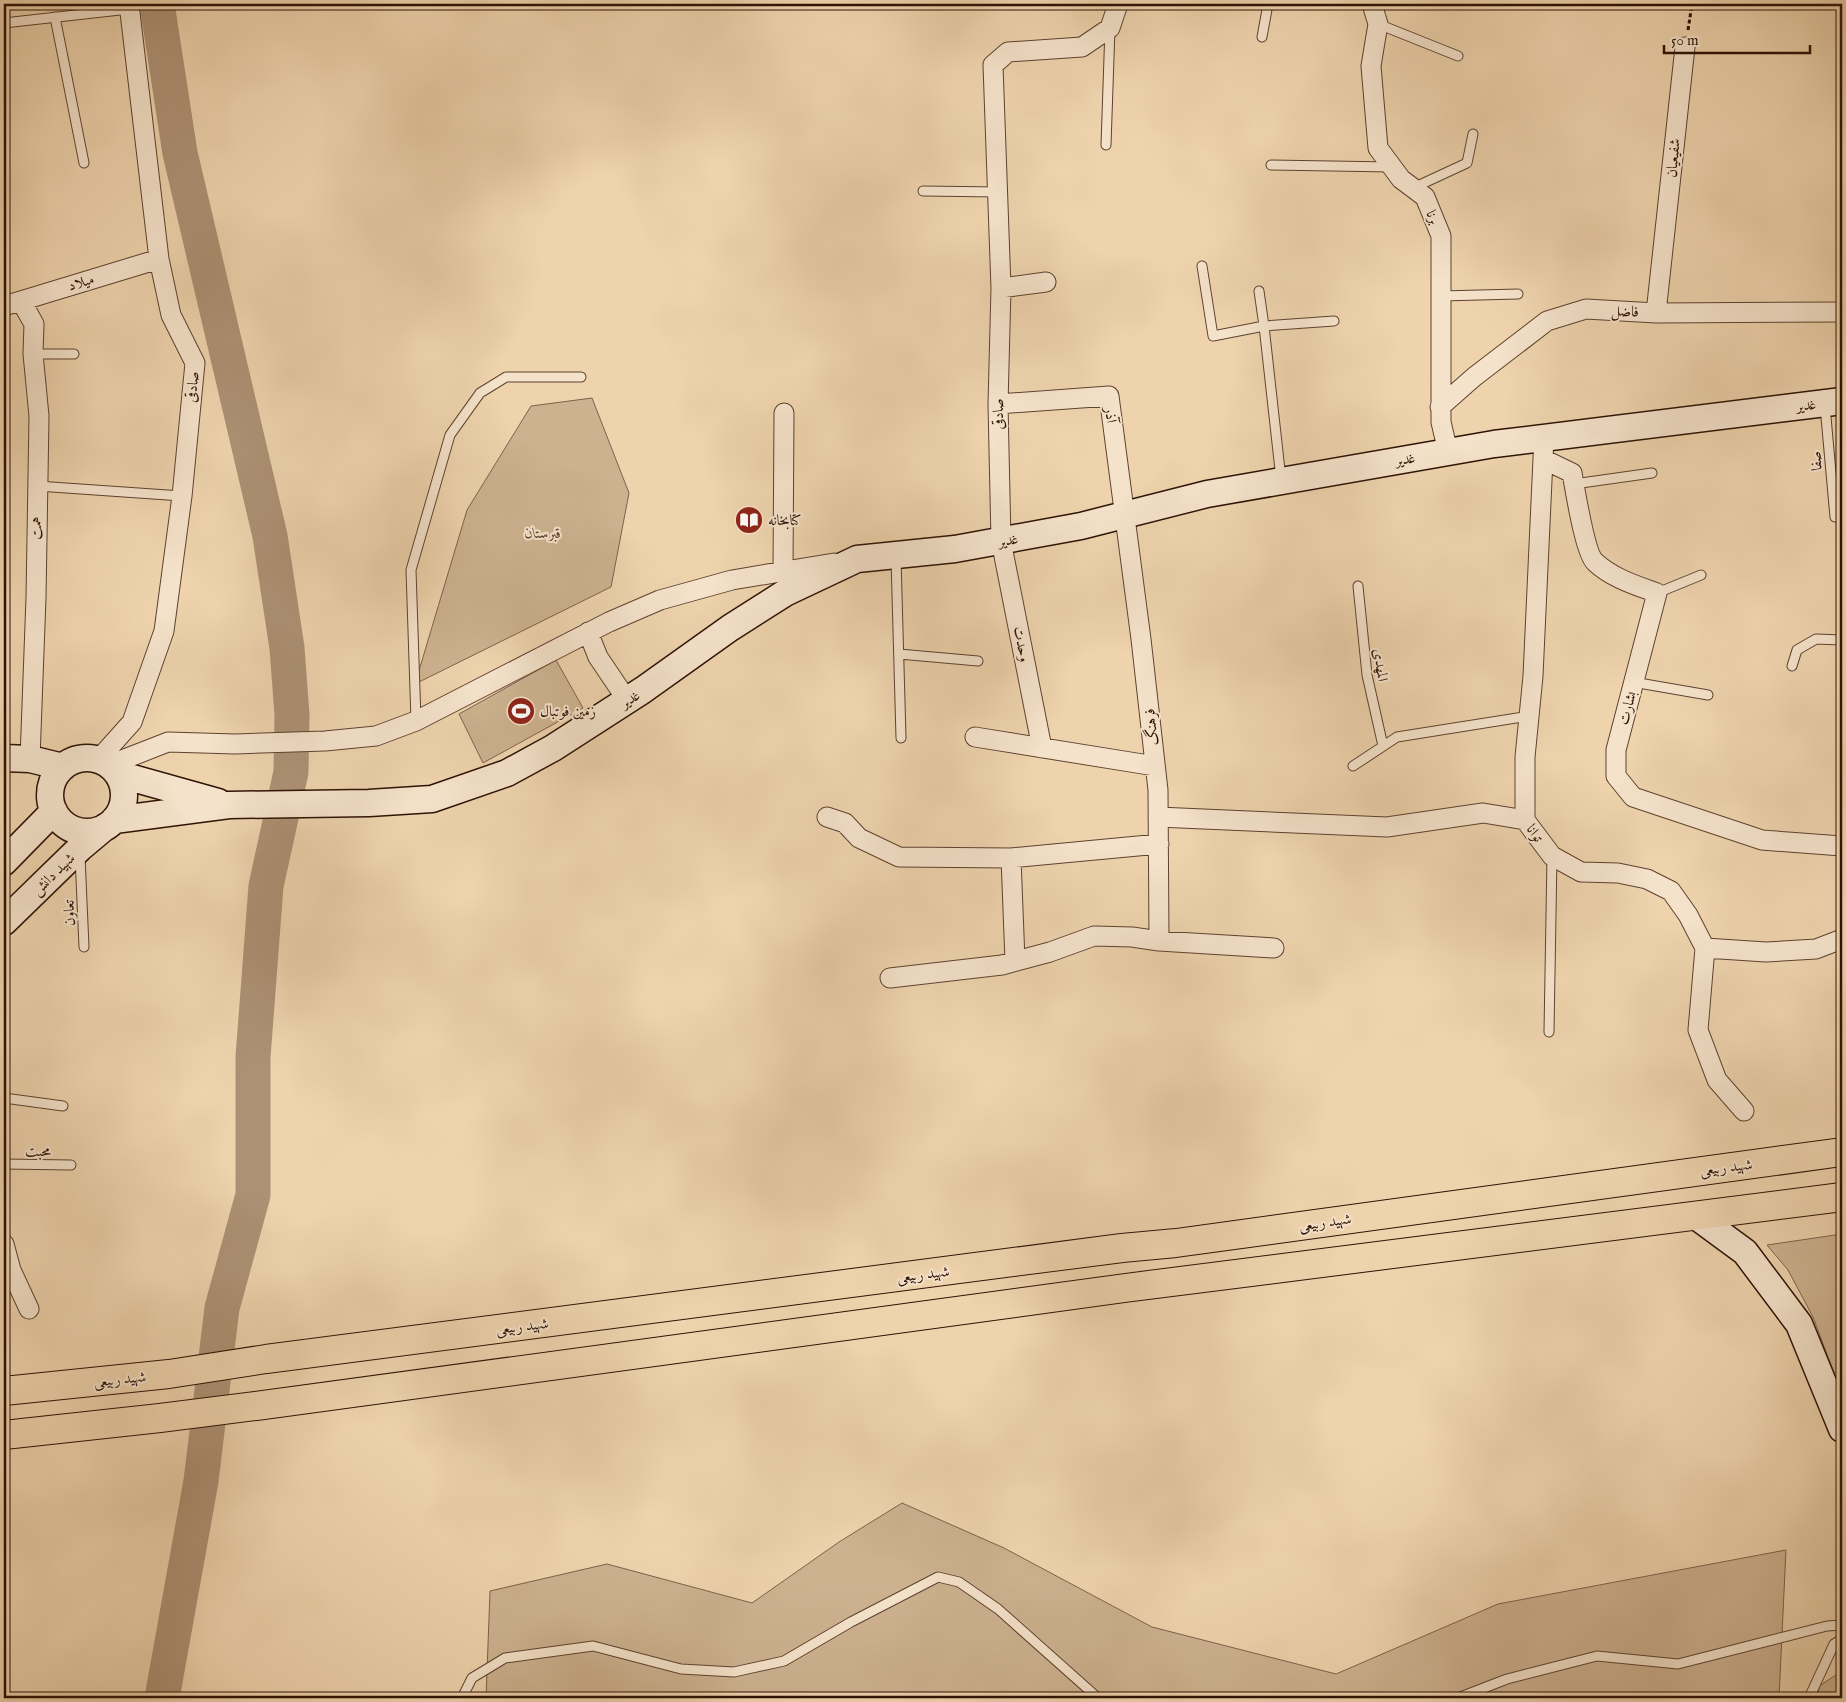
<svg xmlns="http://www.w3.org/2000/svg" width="1846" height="1702" viewBox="0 0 1846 1702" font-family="'IM FELL English',Amiri,serif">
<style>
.green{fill:#cdb290;stroke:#7e624a}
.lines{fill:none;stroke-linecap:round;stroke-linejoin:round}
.river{stroke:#ad9174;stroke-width:35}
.lane-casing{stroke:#5e422f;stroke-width:11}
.street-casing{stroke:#5e422f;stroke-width:21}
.secondary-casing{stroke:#2e1205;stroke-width:29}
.primary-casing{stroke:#2e1205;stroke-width:30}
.path{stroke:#2e1205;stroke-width:3;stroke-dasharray:4 2.5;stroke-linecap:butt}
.lane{stroke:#f4e2ca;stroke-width:9}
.street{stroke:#f4e2ca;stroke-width:19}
.secondary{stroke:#f4e2ca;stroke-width:26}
.primary{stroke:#eed3ad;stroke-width:28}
.labels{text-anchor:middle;stroke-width:4;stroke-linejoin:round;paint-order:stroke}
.street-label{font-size:15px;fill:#2e1205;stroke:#f4e2ca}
.poi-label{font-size:15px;fill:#2e1205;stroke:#f4e2ca;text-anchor:start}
.park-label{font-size:15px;font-style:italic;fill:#5e422f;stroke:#f4e2ca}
</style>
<rect width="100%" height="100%" fill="#eed3ad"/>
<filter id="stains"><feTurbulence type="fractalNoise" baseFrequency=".004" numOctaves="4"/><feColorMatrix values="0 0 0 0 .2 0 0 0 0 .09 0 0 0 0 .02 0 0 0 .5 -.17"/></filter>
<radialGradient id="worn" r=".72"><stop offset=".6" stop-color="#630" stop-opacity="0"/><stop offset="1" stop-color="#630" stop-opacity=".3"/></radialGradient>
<path class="green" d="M592,398L629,493L611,587L415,684L467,510L531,406Z
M556,660L583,708L483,763L459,714Z
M1842,1234V1369L1834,1373L1813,1317L1788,1270L1767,1245Z
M902,1503L1004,1548L1152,1627L1336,1674L1498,1604L1786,1550L1779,1698H486L490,1591L607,1564L752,1603L839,1542Z
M1842,1671V1698H1818L1819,1686Z"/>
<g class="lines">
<path class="river" d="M157,4L180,153L270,536L287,648L292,715L291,772L266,886L253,1057V1195L222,1308L201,1481L162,1698"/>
<defs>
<path id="lane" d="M55,17L84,163
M4,23L129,9
M1378,24L1458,56
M1262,37L1268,4
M1106,145L1110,28
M1271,165L1392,167
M1413,188L1467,163L1473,134
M923,191L998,192
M1202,266L1213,336L1264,326L1334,321
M1259,291L1264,326L1281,479
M1441,296L1518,294
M33,354H74
M1825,406L1835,517
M1574,484L1652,473
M37,486L182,496
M896,558L901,738
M1358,586L1367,675L1383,746
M1657,593L1701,575
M899,654L978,661
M1792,666L1797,650L1816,639L1842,640
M1633,682L1708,695
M416,721L411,570L450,435L480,393L506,377H581
M1353,766L1397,737L1529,716
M80,856L84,947
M1549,1032L1552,856
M4,1098L63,1106
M4,1164L71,1165
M462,1698L472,1678L505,1658L593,1646L681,1669L734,1672L784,1661L851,1622L938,1577L959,1582L998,1609L1098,1698
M1458,1698L1507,1679L1597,1656L1678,1664L1827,1626L1842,1625
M1809,1698L1834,1644L1842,1639"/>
<path id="street" d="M1372,4L1378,24L1371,66L1378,148L1401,179L1425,197L1441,236V422L1448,452
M1001,288L1046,282
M21,301L34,324L33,354L39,416L36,598L30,759
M4,306L159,259
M1656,313L1685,47
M998,404L1109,396L1141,639L1158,790L1159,941
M1440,407L1474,377L1547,321L1586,309L1656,313L1842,312
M1544,437L1533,676L1525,757V820L1552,856L1581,872L1618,873L1647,879L1671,891L1688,915L1705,948L1698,1030L1717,1080L1744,1111
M1543,459L1572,473C1575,489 1585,553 1595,562C1612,578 1635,585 1657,593L1616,750V776L1633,797L1762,840L1842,846
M783,571L784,413
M588,632L598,657L627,700
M975,737L1155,766
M1042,748L1001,541L998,404L1001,288L993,65L1008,52L1082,47L1110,28L1118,4
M98,760L132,722L164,631L182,496L195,363L171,315L159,259L129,4
M109,765L168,742L235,744L325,741L376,736L416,721L609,622L660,600L732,580L834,563
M827,817L845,823L859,838L899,857L1011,858L1159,844
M1158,817L1387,827L1483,813L1525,820
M1011,858L1015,961
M1705,948L1766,952L1816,949L1842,939
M890,978L1002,965L1050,952L1094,936L1132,937L1159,941L1274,948
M4,1244L11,1270L29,1309"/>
<path id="secondary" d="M4,758L30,759L63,767
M50 795a37 37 0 1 1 74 0a37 37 0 1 1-74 0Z
M118,774L218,802
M114,820L229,805L369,803L432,799L507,773L553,748L643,690L730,628L785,593L857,559L955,549L1081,526L1207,494L1494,444L1842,401
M4,862L54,811
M4,922L80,848L105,827
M1696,1216L1745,1252L1799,1324L1842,1429"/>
<path id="primary" d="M4,1391L169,1374L266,1359L1122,1248L1176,1243L1842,1152
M4,1435L160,1418L256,1406L1125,1288L1842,1197"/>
</defs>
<use href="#lane" class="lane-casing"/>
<use href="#street" class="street-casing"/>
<use href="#secondary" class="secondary-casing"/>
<use href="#primary" class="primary-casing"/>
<path class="path" d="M1688,30L1692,4"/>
<use href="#lane" class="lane"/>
<use href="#street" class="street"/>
<use href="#secondary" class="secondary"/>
<use href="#primary" class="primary"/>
</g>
<defs>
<symbol id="library-disc" viewBox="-11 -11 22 22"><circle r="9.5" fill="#8f2418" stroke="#f4e2ca"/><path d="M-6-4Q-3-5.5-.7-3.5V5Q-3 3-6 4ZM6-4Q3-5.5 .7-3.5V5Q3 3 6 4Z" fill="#fff"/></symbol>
<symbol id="stadium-disc" viewBox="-11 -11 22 22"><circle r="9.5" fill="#8f2418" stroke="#f4e2ca"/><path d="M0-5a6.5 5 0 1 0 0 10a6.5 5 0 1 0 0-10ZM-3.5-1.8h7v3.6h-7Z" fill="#fff"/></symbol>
</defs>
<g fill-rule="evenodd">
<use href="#library-disc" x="733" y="504" width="32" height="32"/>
<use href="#stadium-disc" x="505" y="695" width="32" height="32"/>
</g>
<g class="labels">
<g class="street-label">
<text transform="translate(1673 158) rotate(-84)" y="5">شفیعیان</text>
<text transform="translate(1433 217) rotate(68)" y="5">برنا</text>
<text transform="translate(81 282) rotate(-17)" y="5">میلاد</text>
<text transform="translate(1625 311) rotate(3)" y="5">فاضل</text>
<text transform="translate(192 387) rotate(-84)" y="5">صادقی</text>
<text transform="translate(1806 405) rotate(-7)" y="5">غدیر</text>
<text transform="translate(998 414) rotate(-91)" y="5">صادقی</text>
<text transform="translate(1111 415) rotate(83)" y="5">آذر</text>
<text transform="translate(1405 459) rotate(-10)" y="5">غدیر</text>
<text transform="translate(1816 461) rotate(-95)" y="5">صفا</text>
<text transform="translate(36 528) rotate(-90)" y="5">همت</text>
<text transform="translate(1008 540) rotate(-10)" y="5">غدیر</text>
<text transform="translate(1022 644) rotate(79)" y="5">وحدت</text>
<text transform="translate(1381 665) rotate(82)" y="5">المهدی</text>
<text transform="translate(630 699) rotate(-33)" y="5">غدیر</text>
<text transform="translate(1627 708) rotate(-75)" y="5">بشارت</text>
<text transform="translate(1151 727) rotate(-96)" y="5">فرهنگ</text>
<text transform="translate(1535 833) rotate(54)" y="5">توانا</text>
<text transform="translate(53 874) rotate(-44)" y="5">شهید دانش</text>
<text transform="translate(69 913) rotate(-92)" y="5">تعاون</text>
<text transform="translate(38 1151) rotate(1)" y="5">محبت</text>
<text transform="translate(1726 1167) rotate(-7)" y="5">شهید ربیعی</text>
<text transform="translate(1325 1222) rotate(-8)" y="5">شهید ربیعی</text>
<text transform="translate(923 1274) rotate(-7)" y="5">شهید ربیعی</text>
<text transform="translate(522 1326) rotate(-7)" y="5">شهید ربیعی</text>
<text transform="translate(120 1379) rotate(-6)" y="5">شهید ربیعی</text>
</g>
<g class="poi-label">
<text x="768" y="525">کتابخانه</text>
<text x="540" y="716">زمین فوتبال</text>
</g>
<g class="park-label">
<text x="543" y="538">قبرستان</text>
</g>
</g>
<rect width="1846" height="1702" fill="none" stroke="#eed3ad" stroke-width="20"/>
<rect x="5" y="5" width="1836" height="1692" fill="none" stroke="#2e1205" stroke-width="2.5"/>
<rect x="10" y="10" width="1826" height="1682" fill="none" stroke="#2e1205"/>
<path d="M1664 45v8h146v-8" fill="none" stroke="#2e1205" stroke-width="2.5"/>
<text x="1671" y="45" font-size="15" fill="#2e1205" stroke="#f4e2ca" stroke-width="4" paint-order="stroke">50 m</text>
<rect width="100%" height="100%" filter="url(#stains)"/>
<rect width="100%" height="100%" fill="url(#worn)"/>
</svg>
